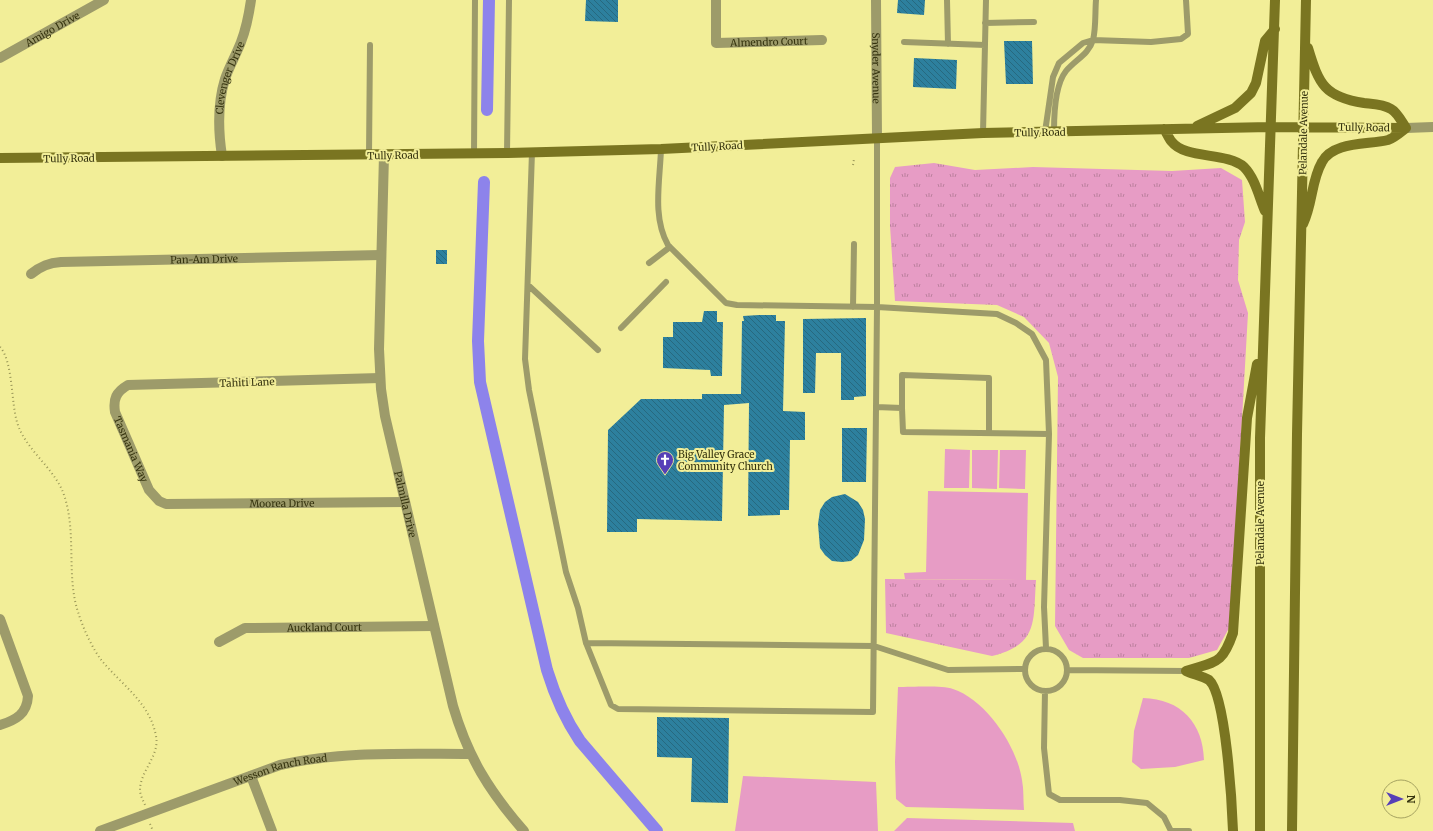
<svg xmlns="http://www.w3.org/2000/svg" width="1433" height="831" viewBox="0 0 1433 831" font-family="Merriweather,serif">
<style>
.grass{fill:url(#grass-tufts)}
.pitch{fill:#e79cc5}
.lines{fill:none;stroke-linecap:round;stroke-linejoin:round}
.canal{stroke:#8d83eb;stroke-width:12}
.building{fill:url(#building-back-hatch)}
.path{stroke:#9a9758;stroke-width:2;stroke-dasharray:1 3;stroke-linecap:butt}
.service{stroke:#9d9b6a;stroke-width:6}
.minor{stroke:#9d9b6a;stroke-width:10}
.tertiary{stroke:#9d9b6a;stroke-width:10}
.secondary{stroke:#7a7521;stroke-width:10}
.labels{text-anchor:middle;stroke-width:4;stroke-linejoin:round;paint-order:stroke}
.street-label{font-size:10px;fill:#35330e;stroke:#f2ee98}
.poi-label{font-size:10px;fill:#35330e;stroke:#f2ee98;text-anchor:start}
</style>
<defs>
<pattern id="grass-tufts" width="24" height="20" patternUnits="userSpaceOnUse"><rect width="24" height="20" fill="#e79cc5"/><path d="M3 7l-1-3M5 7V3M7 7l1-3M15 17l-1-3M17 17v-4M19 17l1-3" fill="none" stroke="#bc809e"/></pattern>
<pattern id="building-back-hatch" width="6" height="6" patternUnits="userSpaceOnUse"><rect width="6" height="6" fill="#2d809e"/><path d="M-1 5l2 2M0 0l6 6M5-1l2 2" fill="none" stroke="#27697f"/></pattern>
</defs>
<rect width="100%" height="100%" fill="#f2ee98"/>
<path class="grass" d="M934,163L975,170L1033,167L1172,171L1221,168L1242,180L1245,222L1239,240L1238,280L1248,313L1232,596L1229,628L1217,650L1189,658H1083L1069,650L1055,626L1058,377L1049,343L1024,317L997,305L895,301L890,226V178L895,167Z
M885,579L1036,580C1033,622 1039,644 992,656L886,633Z"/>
<path class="pitch" d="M945,449L970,450L969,488H944Z
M972,450H998L997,489L972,488Z
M1000,450H1026L1025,489L999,488Z
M928,491L1028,493L1026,580L905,579L904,573L926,572Z
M898,687C912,687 942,685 953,689C986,700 1017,746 1022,780C1024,790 1023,800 1024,810L906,807L896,799L895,762Z
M1143,698C1181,699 1203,723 1204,760L1175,767L1141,769L1132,762L1134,731Z
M743,776L876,782L878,831H735Z
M907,818L1073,823L1075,831H894Z"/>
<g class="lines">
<path class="canal" d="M487,110L489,0
M484,182L478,341L480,382L547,670C555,696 565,719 580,741L657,831"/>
</g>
<path class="building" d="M586,0H618V22L585,21Z
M898,0H925L924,15L897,13Z
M1004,41H1032L1033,84H1006Z
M914,58L957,60L956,89L913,87Z
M436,250H447V264H436Z
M704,311H717V322H723L722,376H711L710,370L663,368V337H673V322H702Z
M759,315H776V321H785L783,411L805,412V440H790L789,510H780V515L748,516L749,403L724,405L722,521L637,519V532H607L608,430L641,399H702V394H741L742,321H744L743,316Z
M866,318V396L854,397V400H841V353H816L815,393H803V319Z
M842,428H867L866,482H842Z
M845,494L858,502L863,510L865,519L864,540L858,555L851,561L842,562L832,561L825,555L820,548L818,524L820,510L825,502L832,497Z
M657,717L729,718L728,803L691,802L692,758L657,757Z"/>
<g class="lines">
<path class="path" d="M853,165L854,159
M0,347C13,361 11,402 17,422C25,450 55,468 64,495C77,533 66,575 78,612C83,628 92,648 102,661C122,685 150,703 156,736C160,756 140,771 140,790C140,795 143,800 145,805
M150,824L153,831"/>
<path class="service" d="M947,0L948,44
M985,23L1034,22
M904,42L985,45
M1054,131C1054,113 1055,85 1066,71C1075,60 1089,54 1093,40C1096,29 1095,12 1096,0
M1045,132L1053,77L1059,63L1083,43L1093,40L1151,42L1181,39L1188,34L1186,0
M983,133L986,0
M661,149C660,181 652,217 668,245L726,303L737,305L877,307V137
M532,152L525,359L529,390L566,572L578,608L586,643L611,705L618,709L873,712L877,307L997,314L1016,323L1032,334L1046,360L1049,434L1044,607L1046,648
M474,153L475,0
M507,153L509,0
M369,155L370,45
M649,263L670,247
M528,285L598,350
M853,307L854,244
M621,328L666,282
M876,407L902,408L903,432L1049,434
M902,408V375L989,378V433
M586,643L874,646L948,670L1024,669
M1025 670a21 21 0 1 1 42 0a21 21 0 1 1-42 0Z
M1067,670L1186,671
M1045,691L1044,748L1049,794L1060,800H1120L1147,803L1164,817L1171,831
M1171,831H1189"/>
<g class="minor">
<path id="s1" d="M716,0V43L822,40"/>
<path id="s2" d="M876,0L877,137"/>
<path id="s3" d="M0,58L104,0"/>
<path id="s4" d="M384,155L379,349L381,389L385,416L453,706C468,757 489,791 524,831"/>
<path id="s5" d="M222,156C218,130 217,105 225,79C229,67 236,55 241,42C246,29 249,14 251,0"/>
<path id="s6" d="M31,274C41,266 49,263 61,262L381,255"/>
<path id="s7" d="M380,378L128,385C116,392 113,399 115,412L149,490L159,501L166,504L405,502"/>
<path d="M0,619L28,696C27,714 16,720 0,725"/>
<path id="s8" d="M219,642L245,628L434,626"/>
<path d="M251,776L272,831"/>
<path id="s9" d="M100,831L280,765C342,751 406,754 469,754"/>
</g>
<path class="tertiary" d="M1406,128L1433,127"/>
<path class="secondary" d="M1308,48C1319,85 1325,97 1364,103C1373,104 1383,104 1391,109C1397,112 1402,122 1406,128
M1197,126L1235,108L1251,93L1256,83L1265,41L1275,29
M1164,129C1167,133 1169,139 1172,142C1185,159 1227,152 1244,167C1255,178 1259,197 1265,211
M0,158L507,153L661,149L983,133L1270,127L1406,128
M1303,224C1313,203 1311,181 1322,162C1333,141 1368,145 1388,140C1394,138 1401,132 1406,128
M1186,671C1216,661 1222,665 1233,633L1247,418L1257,364
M1186,671C1192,674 1203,676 1209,680C1226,695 1232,805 1233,831
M1260,831V438L1275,0
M1292,831L1297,434L1306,0"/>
</g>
<defs>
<symbol id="church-pin" viewBox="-11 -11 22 30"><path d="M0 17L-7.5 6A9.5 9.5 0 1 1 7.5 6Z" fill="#563fb7" stroke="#f2ee98"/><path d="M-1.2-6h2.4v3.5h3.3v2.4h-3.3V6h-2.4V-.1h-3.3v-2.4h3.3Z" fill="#fff"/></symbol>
</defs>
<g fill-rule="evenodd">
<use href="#church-pin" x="655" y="450" width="20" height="27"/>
</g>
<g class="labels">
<g class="street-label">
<text dy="4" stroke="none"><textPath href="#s3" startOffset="60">Amigo Drive</textPath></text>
<text dy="4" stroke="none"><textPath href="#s1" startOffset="96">Almendro Court</textPath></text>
<text dy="4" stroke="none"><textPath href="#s2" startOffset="68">Snyder Avenue</textPath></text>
<text dy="4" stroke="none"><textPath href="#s5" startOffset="80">Clevenger Drive</textPath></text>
<text transform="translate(1364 127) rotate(1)" y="4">Tully Road</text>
<text transform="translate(1040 132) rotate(-1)" y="4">Tully Road</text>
<text transform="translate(1303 133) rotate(-89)" y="4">Pelandale Avenue</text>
<text transform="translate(717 146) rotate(-3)" y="4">Tully Road</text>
<text transform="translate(393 155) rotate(-1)" y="4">Tully Road</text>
<text transform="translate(69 158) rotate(-1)" y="4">Tully Road</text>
<text dy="4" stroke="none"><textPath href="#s6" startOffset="176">Pan-Am Drive</textPath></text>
<text transform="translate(247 382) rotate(-2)" y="4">Tahiti Lane</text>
<text dy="4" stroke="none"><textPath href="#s7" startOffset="325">Tasmania Way</textPath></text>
<text dy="4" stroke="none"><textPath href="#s7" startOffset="508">Moorea Drive</textPath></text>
<text dy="4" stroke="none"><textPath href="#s4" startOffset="352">Palmilla Drive</textPath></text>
<text transform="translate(1260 523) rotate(-90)" y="4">Pelandale Avenue</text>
<text dy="4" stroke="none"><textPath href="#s8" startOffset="109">Auckland Court</textPath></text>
<text dy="4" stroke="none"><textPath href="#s9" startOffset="191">Wesson Ranch Road</textPath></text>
</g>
<g class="poi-label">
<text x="678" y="458">Big Valley Grace<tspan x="678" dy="12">Community Church</tspan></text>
</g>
</g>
<g transform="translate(1401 799) rotate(90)"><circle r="19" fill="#f2ee98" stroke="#a6a361"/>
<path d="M0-3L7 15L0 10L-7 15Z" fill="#563fb7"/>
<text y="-6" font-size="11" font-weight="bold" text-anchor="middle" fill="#35330e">N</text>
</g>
</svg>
